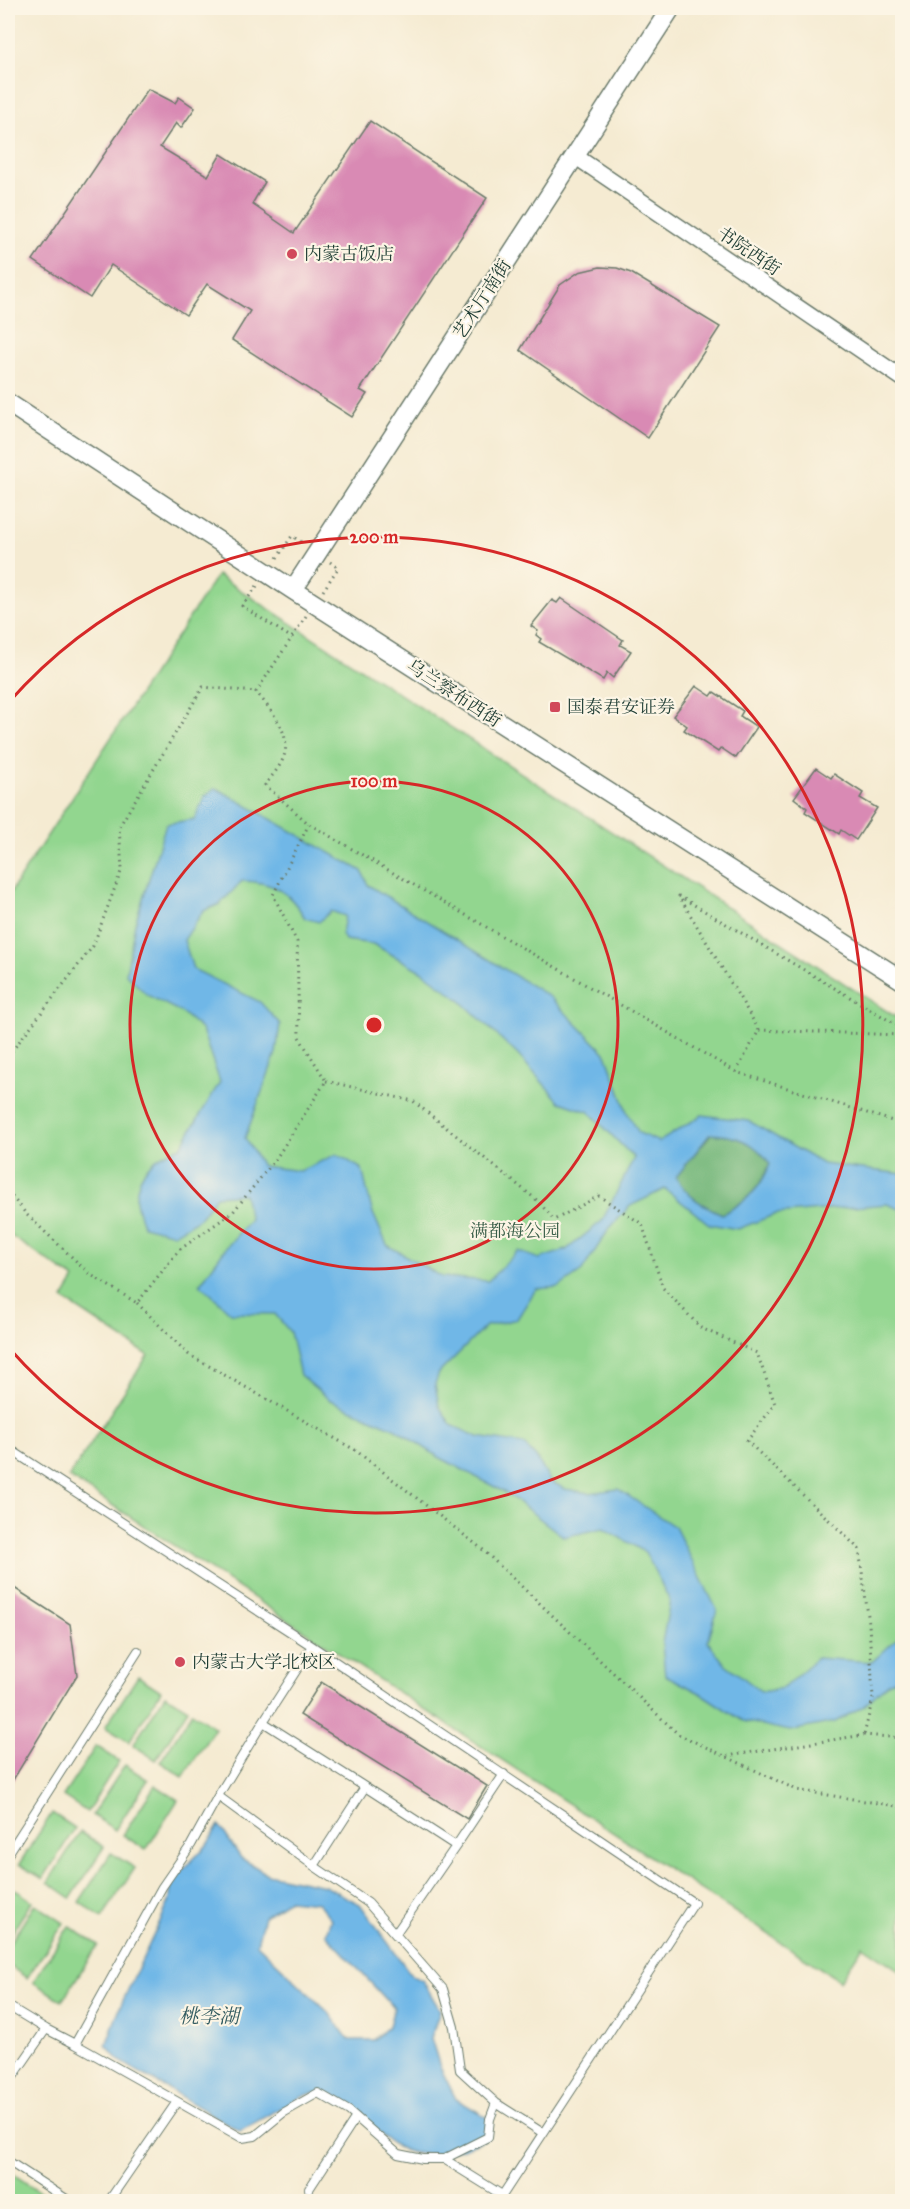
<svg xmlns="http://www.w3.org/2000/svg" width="910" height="2209" viewBox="0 0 910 2209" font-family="'IM FELL Great Primer','Noto Serif SC',serif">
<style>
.green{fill:#92d68f;stroke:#588a62;stroke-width:1.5}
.forest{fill:#75b77a;stroke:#4a7a57;stroke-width:1.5}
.water{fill:#6fb7e7;stroke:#477a8e;stroke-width:1.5;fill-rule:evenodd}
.building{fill:#d98ab4}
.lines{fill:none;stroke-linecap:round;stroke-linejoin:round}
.service-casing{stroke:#6a7a6b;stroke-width:10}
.minor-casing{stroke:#6a7a6b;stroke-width:18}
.tertiary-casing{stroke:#6a7a6b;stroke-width:21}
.path{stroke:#6a7a6b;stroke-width:3;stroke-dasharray:1.5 4.5;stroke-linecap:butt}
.service{stroke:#fff;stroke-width:8}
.minor{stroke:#fff;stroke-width:15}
.tertiary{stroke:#fff;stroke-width:18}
.ring{fill:none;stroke:#d62828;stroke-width:3}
.poi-dot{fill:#d1495b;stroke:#fcf5e5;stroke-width:2}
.labels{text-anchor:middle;stroke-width:4.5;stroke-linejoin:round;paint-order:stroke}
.street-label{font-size:18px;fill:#1f3d34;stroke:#fcf5e5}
.poi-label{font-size:18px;fill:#1f3d34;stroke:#fcf5e5;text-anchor:start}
.park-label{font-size:18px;fill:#365c46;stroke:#fcf5e5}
.water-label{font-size:20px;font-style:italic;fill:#335c61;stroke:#fcf5e5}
.centre{fill:#d62828;stroke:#fcf5e5;stroke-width:3}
.ring-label{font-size:18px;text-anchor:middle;font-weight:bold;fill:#d62828;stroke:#fcf5e5;stroke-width:4.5;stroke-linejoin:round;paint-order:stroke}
</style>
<rect width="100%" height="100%" fill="#fcf5e5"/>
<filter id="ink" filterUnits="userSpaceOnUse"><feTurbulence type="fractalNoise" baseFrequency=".0167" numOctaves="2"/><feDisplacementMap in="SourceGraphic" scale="12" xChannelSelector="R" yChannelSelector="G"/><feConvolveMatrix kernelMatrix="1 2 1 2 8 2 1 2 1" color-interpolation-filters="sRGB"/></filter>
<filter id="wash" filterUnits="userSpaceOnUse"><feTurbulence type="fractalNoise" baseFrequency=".008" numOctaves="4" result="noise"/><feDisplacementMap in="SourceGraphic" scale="24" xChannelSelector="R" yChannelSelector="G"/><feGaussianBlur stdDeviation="1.35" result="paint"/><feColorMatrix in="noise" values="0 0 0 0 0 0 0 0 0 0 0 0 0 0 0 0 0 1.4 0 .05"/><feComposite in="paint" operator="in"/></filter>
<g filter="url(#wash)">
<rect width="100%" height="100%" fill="#f5ebd2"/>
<path class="green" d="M217,575L902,1021V1972L863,1946L840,1981L69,1477L148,1355L63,1299L75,1279L8,1234V896Z
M138,1676L161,1691L129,1742L105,1727Z
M165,1695L188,1709L156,1760L133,1745Z
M192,1712L215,1728L183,1777L160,1762Z
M96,1746L119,1761L87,1812L63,1796Z
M125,1765L148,1780L115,1830L92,1815Z
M155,1785L178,1800L146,1850L123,1835Z
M52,1813L75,1828L43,1879L19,1864Z
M80,1832L104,1847L71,1898L48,1882Z
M111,1853L135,1868L102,1918L79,1902Z
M8,1885L32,1901L8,1939Z
M35,1904L64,1923L27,1978L8,1965V1946Z
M69,1926L98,1945L62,2001L33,1982Z
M8,2171L54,2201H8Z"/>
<path class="forest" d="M711,1134C738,1136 755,1140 770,1164C760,1189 746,1202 722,1214C702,1205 687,1197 676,1177Z"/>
<path class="water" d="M216,788L362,871L368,885L550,997L606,1054L627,1112L639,1133L659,1142L702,1115L749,1121L823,1164L902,1174V1210L887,1204L776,1214L738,1229L709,1224L665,1189L630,1206L609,1229L582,1271L559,1287L536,1289L517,1319L486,1326L439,1373L435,1384L439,1406L451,1425L478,1437L523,1444L536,1457L550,1481L565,1489L589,1493L618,1489L675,1527L717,1610L708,1642L724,1663L762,1692L783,1688L817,1658L872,1662L902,1634V1676L888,1683L864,1706L835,1722L790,1731L743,1721L700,1693L665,1675L662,1643L670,1601L645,1552L603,1528L564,1537L506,1493L437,1456L396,1429L330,1400L300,1375L290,1332L275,1314L231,1313L200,1284L225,1249L250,1220L244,1194L216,1196L199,1219L174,1234L143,1226C141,1217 135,1206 136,1197C138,1168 157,1155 181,1147L220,1082L202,1030L181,1012L147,995L126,974L135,924L166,824L195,819L204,797ZM242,881C274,882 289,891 305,918L319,922L331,911L345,916L342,934L345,940L373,944L421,971L460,1000L518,1055L560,1102L589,1112L634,1158L602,1221L566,1250L539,1259L518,1251L488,1281L442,1277L387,1245L372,1211L362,1169L337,1154L300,1171L262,1166L245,1138L276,1053L280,1024L260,1002L193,969L184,940L203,911L220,904ZM710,1134C736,1135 756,1142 770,1164C761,1189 746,1202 722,1214C702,1205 687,1197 676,1177Z
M219,1825L241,1858L267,1874L325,1886L360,1904L412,1976L423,1981L440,2010L431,2038L440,2067L456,2099L490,2119L488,2137C471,2147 458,2150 440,2153C372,2164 370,2091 314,2093C302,2093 254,2124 240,2131L120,2061L106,2045L120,2007L169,1902L172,1881L207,1845ZM289,1900L318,1903L331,1919L326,1934L394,2008L389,2026L374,2040H349L329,2013L257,1944L264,1916Z"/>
<g id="blocks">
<path class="building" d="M148,89L175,103L179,97L195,108L181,128L176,123L160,147L208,176L221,154L265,182L252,204L294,233L370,121L487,198L360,390L367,394L352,417L232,340L250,311L207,284L186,315L111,265L90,298L33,260Z
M600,267L617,268L631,273L720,327L648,438L520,350L560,285L579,272Z
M561,598L623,640L620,645L631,651L613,678L607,673L603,680L539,642L541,639L536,635L538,631L531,626L552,600L557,603Z
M696,686L711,696L714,692L743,711L740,716L757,727L736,758L721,748L718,752L684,730L687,726L673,716Z
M816,768L831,778L834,774L863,793L860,798L877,808L856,840L841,830L839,834L805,812L807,808L794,798Z
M8,1584L70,1624L77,1675L8,1788Z
M321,1682L487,1786L467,1819L300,1715Z"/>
</g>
</g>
<g filter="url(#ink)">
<use href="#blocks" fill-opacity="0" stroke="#6a7a6b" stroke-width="1.5"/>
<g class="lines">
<defs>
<path id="service" d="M8,1448L312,1646L694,1903L498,2202
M312,1646L263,1722L365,1787
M263,1722L218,1796L314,1866
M456,1846L504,1774
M8,1854L138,1651
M396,1933L456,1846L365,1787L314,1866L368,1903L443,1989L454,2027L460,2070L496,2103L543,2133
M8,2006L46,2029
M75,2044L242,2138L255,2136L283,2113L318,2093L349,2111L398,2154L423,2159H444L488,2137L490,2119L496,2103
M8,2084L46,2029L75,2044L162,1887L191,1845L218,1796
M444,2159L502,2195
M8,2161L71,2202
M309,2189L356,2117
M108,2202L176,2103"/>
<path id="minor" d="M575,156L902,378"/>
<path id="tertiary" d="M8,403L293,590L902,980
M293,590L671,8"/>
</defs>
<use href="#service" class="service-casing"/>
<use href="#minor" class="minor-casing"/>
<use href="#tertiary" class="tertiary-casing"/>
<path class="path" d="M277,558L292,536L304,544
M257,586L242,606L292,638
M323,591L338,568L330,562
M306,616L256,692C270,709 292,733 284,756C281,766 271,777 265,785L309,824L736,1072L902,1124
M759,1030L679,896L902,1028
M759,1030L902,1035
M8,1056L93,946L122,869L119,827L203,687L256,692
M736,1072L759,1030
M326,1081L413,1101L538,1201L554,1220L599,1196L642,1224L663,1288L701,1328L757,1353L775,1404L747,1441L859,1549L869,1623L873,1698L864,1735
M8,1192L27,1215L91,1275L137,1303L179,1250L233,1212L275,1160L326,1081L299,1037L297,942L273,895L309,824
M137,1303L188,1354L355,1450L482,1549L678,1734L797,1790L902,1807
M727,1756L864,1735L902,1738"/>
<use href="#service" class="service"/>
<use href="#minor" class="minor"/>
<use href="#tertiary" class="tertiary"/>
</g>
</g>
<g class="ring">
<circle cx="374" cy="1025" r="244"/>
<path d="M9 702A488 488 0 1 1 9 1348"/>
</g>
<g class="poi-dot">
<circle cx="292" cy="254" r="6"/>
<rect x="549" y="701" width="12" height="12" rx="3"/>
<circle cx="180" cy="1662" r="6"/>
</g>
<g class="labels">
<g class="street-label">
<text transform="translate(749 251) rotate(34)" y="6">书院西街</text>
<text transform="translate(482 299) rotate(-57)" y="6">艺术厅南街</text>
<text transform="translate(454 693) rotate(33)" y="6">乌兰察布西街</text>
</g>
<g class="poi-label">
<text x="304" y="260">内蒙古饭店</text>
<text x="567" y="713">国泰君安证券</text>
<text x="192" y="1668">内蒙古大学北校区</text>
</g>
<g class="park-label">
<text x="515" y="1237">满都海公园</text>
</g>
<g class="water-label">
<text x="209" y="2023">桃李湖</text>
</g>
</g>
<circle cx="374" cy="1025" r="9" class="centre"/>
<g class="ring-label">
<text x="374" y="543">200 m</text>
<text x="374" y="787">100 m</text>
</g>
<rect width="910" height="2209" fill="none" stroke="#fcf5e5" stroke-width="30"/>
</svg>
